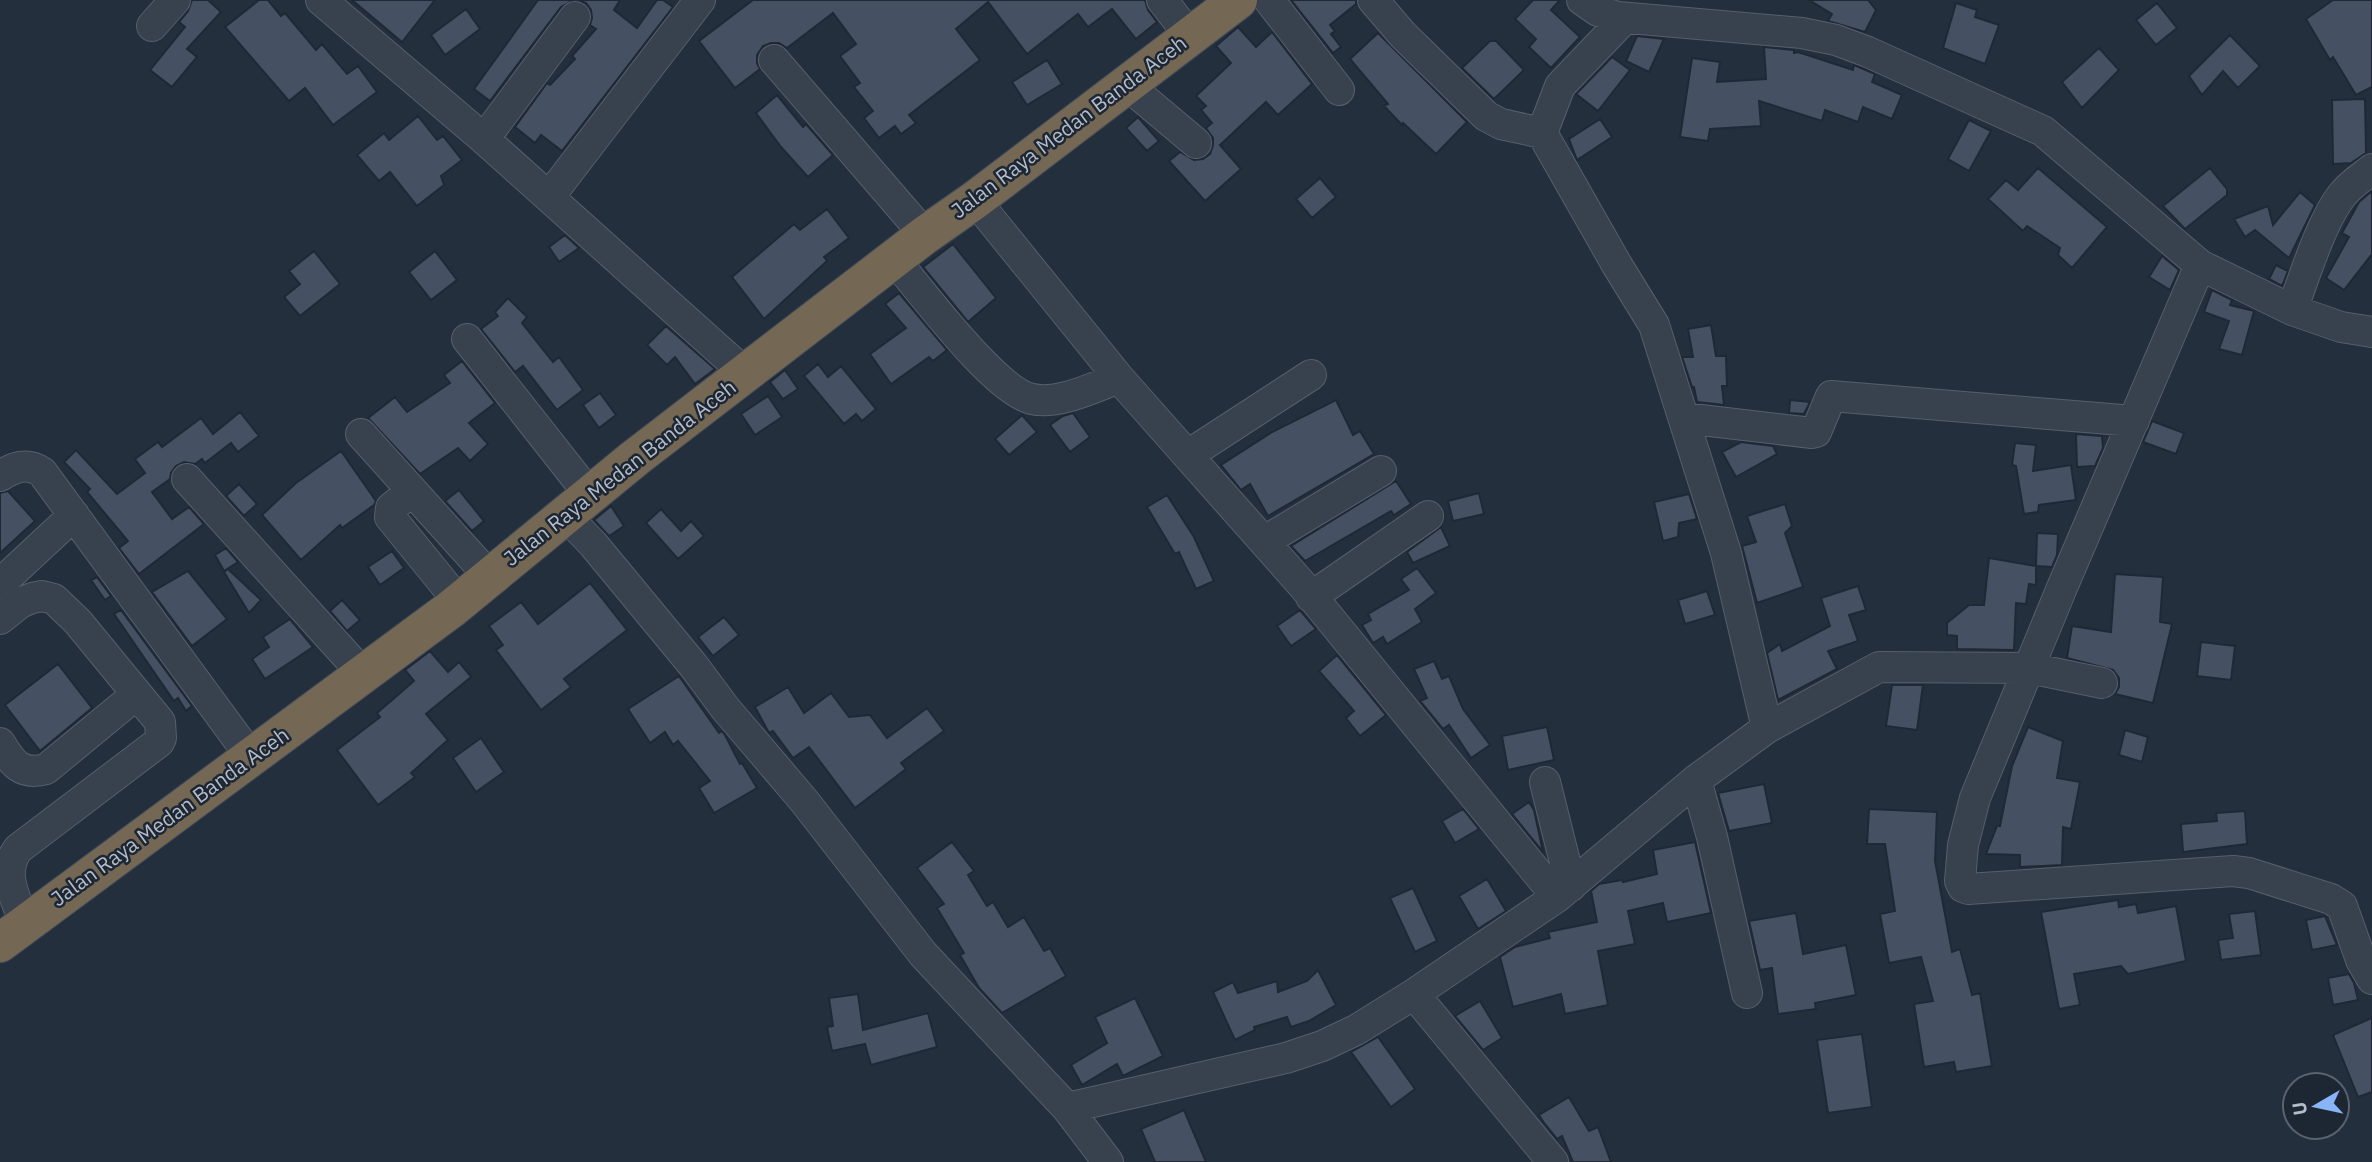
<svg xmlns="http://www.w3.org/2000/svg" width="2372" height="1162" viewBox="0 0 2372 1162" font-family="'IBM Plex Sans',sans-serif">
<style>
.building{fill:#455162;stroke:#1f2835;stroke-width:2}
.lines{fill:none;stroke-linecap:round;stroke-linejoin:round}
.minor-casing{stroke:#565f6c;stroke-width:32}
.highway-casing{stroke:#434c59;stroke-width:40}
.minor{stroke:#38414e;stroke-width:30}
.highway{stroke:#746855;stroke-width:38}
.labels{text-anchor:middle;stroke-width:5;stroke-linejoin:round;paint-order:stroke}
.street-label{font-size:21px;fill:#b4bcc9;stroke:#1d2633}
</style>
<rect width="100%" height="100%" fill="#242f3e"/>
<path class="building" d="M192,0H208L221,12L187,49L197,57L172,87L150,70L185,27L179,22L188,11Z
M259,0H268L281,16L285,13L316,50L322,44L347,74L358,66L377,92L333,125L305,88L289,101L225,27Z
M352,0H435L402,42Z
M538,0H574L561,7L490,101L474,89Z
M578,0H620L614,10L637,28L657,0H663L673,7L562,151L541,135L535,143L515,127L547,83L550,85L575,59L572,56L596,29L590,25L592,18L591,10L586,3Z
M753,0H1145L1148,10L1157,22L1136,39L1112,9L1088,27L1078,14L1027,54L988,2L956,29L980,60L909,115L916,123L901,134L895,126L879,138L864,118L873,111L854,87L860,83L840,56L856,44L833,13L787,48L779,43H771L763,46L757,55V63L760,69L735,88L699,41Z
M1291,0H1356V4L1330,25L1335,31L1331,34L1341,47L1333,53Z
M1533,0H1560L1551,10L1580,37L1551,68L1529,47L1536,39L1515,19Z
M1809,0H1868L1876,10L1865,32L1828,21L1832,14Z
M2333,0H2372V87L2356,95L2333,57L2330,60L2306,19Z
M1956,3L1977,10L1975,17L1999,25L1985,64L1943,48Z
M2157,3L2177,28L2156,45L2136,20Z
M466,9L480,29L445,55L431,35Z
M1238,27L1256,47L1272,32L1312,84L1278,115L1266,102L1220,145L1241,169L1205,201L1169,161L1180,152L1194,160L1203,159L1210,154L1213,145V138L1206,128L1212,123L1201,110L1206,106L1196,96L1231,63L1216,46Z
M1378,33L1467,122L1436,154L1403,123L1402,125L1384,106L1388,104L1350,59Z
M2230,35L2260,66L2238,88L2223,71L2202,95L2189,76Z
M1637,36L1664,39L1649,72L1626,61Z
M1490,41H1496L1524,70L1494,99L1462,68Z
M1764,47L1794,50V53L1798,52L1853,70L1854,65L1875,74L1872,82L1902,95L1892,119L1863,107L1858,122L1825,110L1822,121L1759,101L1761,126L1710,129L1708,141L1680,137L1692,58L1720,62L1717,82L1766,79Z
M2099,48L2119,70L2082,108L2062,82Z
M1612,57L1630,70L1598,111L1576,94Z
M1047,60L1062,84L1027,105L1012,82Z
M777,95L803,127L806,124L833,155L808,177L781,147L756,113Z
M2365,99L2366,153L2351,163L2333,164L2332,100Z
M418,116L437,140L443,136L462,160L441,176L444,185L417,206L390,172L379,181L357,155L384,133L389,140Z
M1138,117L1159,141L1147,151L1126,128Z
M1600,119L1612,137L1577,160L1569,139Z
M1969,120L1991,131L1969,171L1948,159Z
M2038,168L2107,227L2072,268L2058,255L2060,248L2027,226L2023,231L1988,199L2006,180L2018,190Z
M2210,168L2227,189V195L2185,229L2163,206Z
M1320,178L1336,197L1312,218L1296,199Z
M2372,191V254L2344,290L2326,278L2349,237L2342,233L2359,202Z
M2300,192L2315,205L2289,258L2255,230L2245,237L2234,219L2268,206L2273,225Z
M827,209L849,238L824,257L827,261L764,319L732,277L794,224L800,230Z
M565,235L579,248L559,262L549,247Z
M953,244L996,298L968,322L923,267Z
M314,251L340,284L300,316L284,297L300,284L289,271Z
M435,251L457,280L431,300L409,272Z
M2162,256L2179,270L2170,290L2149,277Z
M2276,265L2288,271L2282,286L2269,279Z
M2212,290L2232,300L2230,305L2254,311L2242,355L2219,349L2229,321L2204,312Z
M899,293L947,350L933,361L929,357L891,384L870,354L906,328L885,304Z
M508,298L527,317L522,323L553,362L559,357L583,390L557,410L523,366L515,372L481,329L498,316L495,312Z
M1711,325L1716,356H1726L1727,386H1722L1724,405L1697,402L1694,387H1692L1682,357H1693L1688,329Z
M666,326L715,369L695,384L675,357L667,365L647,345Z
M462,361L495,403L469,423L488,444L470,461L458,448L420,474L368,418L395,397L407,412L450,383L444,375Z
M818,364L828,377L841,366L876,409L862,421L856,414L844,424L804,376Z
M785,370L798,389L783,399L770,382Z
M600,393L616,415L599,428L583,405Z
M768,396L782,417L755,435L741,414Z
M1336,400L1353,435L1360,431L1374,454L1268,516L1250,484L1241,490L1221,465L1272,432Z
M1790,400L1810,402L1804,414L1789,413Z
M240,412L259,436L238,452L231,443L205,463L202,459L195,464L184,462L176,466L171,473L170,479L152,492L172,519L189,507L204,524L139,574L119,548L128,541L87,492L90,489L64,462L76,450L117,494L145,473L135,459L158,442L162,447L201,418L213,434Z
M1073,413L1090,437L1070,452L1050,425L1063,416Z
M1022,415L1037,432L1009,455L995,439Z
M2152,421L2184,433L2176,454L2143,442Z
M2076,434L2102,436L2103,448L2095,466L2077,467Z
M1741,442L1773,446L1777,454L1736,477L1722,452Z
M2015,443L2036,445L2033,471L2071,465L2076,500L2039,505L2038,512L2024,514L2016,466L2012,465Z
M341,451L376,501L374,505L342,528L340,525L301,560L262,515L296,483Z
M1396,481L1411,504L1394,515L1391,511L1305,561L1291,546Z
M239,484L257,504L244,516L226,496Z
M459,490L484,521L472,531L445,501Z
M8,491L35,521L0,553V493Z
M1479,493L1484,514L1453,521L1448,501Z
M1689,494L1697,519L1679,523L1678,537L1663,541L1654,502Z
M1167,495L1194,537L1214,581L1196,589L1179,552L1175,554L1147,507Z
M1785,504L1792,526L1785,533L1803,587L1757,603L1742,546L1756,542L1747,516Z
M611,506L624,526L609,536L594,520Z
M661,509L681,531L691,521L704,536L678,559L646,523Z
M1441,527L1450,546L1413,563L1407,552Z
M2037,533L2058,534L2057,555L2052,567L2036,566Z
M226,548L238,562L224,571L215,555Z
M392,551L404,568L380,585L368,567Z
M1989,558L2036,566V585L2029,584L2026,604L2016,603L2014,650L1957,649V636L1947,635V623L1969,605H1984Z
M1417,568L1436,593L1415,609L1422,622L1387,644L1383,637L1373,643L1362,625L1371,620L1368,614L1409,590L1401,579Z
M228,569L261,600L249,613L224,572Z
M188,571L227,619L192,646L152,592Z
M2115,574L2163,577L2160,622L2172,624L2153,703L2115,694L2119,687V678L2113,670L2067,658L2072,626L2111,632Z
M97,577L111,596L105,600L91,580Z
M590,583L627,630L564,679L571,687L541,710L496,650L503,645L489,626L521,602L538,624Z
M1858,586L1866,610L1849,615L1858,641L1828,651L1837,669L1778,700L1767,653L1780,644L1782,651L1830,626L1821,598Z
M1707,591L1715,615L1685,624L1678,600Z
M342,600L360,620L347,631L330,611Z
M121,610L192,706L186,711L178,698L174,701L114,614Z
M1300,610L1316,629L1291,646L1277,626Z
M724,617L739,635L713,656L698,637Z
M290,619L313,647L265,679L252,659L269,647L263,637Z
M2201,642L2235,646L2231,680L2197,676Z
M430,651L448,672L459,662L471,677L426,714L448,740L411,773L415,777L378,805L337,750L380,717L377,713L414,681L405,670Z
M1337,655L1386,715L1360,736L1346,718L1354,711L1319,671Z
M1434,661L1442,679L1449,676L1463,709L1490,745L1471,758L1449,725L1443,729L1420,701L1427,698L1414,669Z
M58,664L92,708L40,751L5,705Z
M679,676L719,733L722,731L725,735L740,764L742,763L757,788L714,813L699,788L710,781L678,741L673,745L665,732L650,743L628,709Z
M1892,685H1923L1917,730L1886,726Z
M788,687L804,713L831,693L849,717L870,715L887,738L927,708L944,731L901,763L906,769L855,808L809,747L793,758L773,731L769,733L755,707Z
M1547,727L1554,760L1508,770L1502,736Z
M2028,727L2063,741L2057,778L2080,782L2071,829L2063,827L2062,865L2020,867V855L1986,854L1997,826H2000L2012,766Z
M2125,730L2148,737L2142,762L2119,755Z
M481,738L504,772L476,792L453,758Z
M1764,784L1772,823L1729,831L1718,793Z
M1529,802L1534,810L1543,852L1512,814Z
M1463,809L1479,829L1455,843L1442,821Z
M1869,809L1937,812L1935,861L1952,952L1960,949L1972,995L1980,993L1992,1066L1956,1072L1954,1062L1924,1067L1914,1004L1933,1001L1921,957L1889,963L1880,914L1895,911L1885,844H1867Z
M2245,811L2247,844L2183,852L2181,824L2217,821L2216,813Z
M952,842L974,871L968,875L987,906L993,902L1008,927L1024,917L1044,951L1050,948L1066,976L1002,1013L979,988L960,955L964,953L937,908L944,904L917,868Z
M1695,842L1711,913L1667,922L1663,903L1628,911L1635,944L1598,951L1608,1005L1565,1014L1561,994L1513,1007L1500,957L1515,947L1550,938L1548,932L1597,922L1591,891L1599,884L1622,880L1623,882L1657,874L1653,850Z
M1487,879L1506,911L1478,929L1459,896Z
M1413,888L1437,941L1415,952L1390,898Z
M2118,900L2119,907L2136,904L2138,913L2176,906L2186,961L2128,974L2121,966L2074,974L2080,1005L2059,1009L2041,912Z
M2255,911L2261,955L2221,960L2218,940L2233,938L2229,914Z
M1796,913L1803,954L1846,945L1856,995L1815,1003L1816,1009L1778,1014L1772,968L1760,970L1749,921Z
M2325,916L2337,945L2312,950L2306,920Z
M1318,970L1336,1005L1309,1021L1291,1027L1287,1017L1254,1027L1255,1030L1235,1040L1213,992L1233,982L1238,993L1277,981L1278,992L1307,981Z
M2349,974L2354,983L2358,1000L2333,1005L2328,978Z
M858,994L863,1030L928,1013L937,1047L871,1065L865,1044L832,1051L827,1027L833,1026L829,998Z
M1135,998L1163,1056L1123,1076L1117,1064L1082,1085L1071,1065L1107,1043L1095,1017Z
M1480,1001L1502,1038L1483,1050L1455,1016Z
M2372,1018V1092L2358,1097L2333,1035Z
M1862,1034L1872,1107L1828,1113L1817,1040Z
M1378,1037L1415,1089L1391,1107L1351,1052Z
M1569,1097L1589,1131L1598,1127L1611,1162H1573L1562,1136L1557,1139L1544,1123L1539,1115Z
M1184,1110L1206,1162H1155L1141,1129Z"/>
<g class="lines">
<defs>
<path id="minor" d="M321,0L484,139L746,374
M1162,0L1190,36
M1269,0L1339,90
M1373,0L1403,35L1486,116L1501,124L1542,133
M1582,0L1598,11L1618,17L1802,33L1836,40L1868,52L2043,131L2200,265L2292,310L2341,327L2372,332
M152,26L175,0
M774,60L925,235
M1126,84L1196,143
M484,139L575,17
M549,197L700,0
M894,259C921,291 995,391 1032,399C1059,405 1094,387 1119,378
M2200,265L2061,590L1975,798L1963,845L1960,881L1963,887L1968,889L2233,871L2249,873L2331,899L2342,906L2361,960L2372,979
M2292,310C2304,278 2322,219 2343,194C2351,184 2362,177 2372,169
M467,339L589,494
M1684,418L1812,433L1816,432L1831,396L2134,421
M361,434L490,577
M1188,455L1311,375
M0,476C14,467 27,462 42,472L251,757
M187,479L363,674
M412,491L391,508L390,517L459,602
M565,515L593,544L693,665L725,708L805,802L923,954L1067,1108L1286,1058L1322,1046L1356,1030L1414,994L1557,897L1305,588L1119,378L975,200
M1265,541L1381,471
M0,584L74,515
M1311,597L1428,516
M0,619L20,603L32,598L42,596L54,599L78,622L160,722L161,738L159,742L18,849C0,874 16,898 25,924
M1767,728L1879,667L2029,668L2102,683
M0,743C12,763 21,776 46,769L137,694
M1696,780L1712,837L1747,993
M1545,782L1571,886
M1557,897L1696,780L1767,728L1726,553L1654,325L1617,265L1542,133L1560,86L1625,18
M1414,994L1553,1162
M1067,1108L1108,1162"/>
<path id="highway" d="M0,943L451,609L635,458L925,235L975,200L1238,0"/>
</defs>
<use href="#minor" class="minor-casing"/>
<use href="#highway" class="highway-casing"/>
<use href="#minor" class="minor"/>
<use href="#highway" class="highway"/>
</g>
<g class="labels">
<g class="street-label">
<text transform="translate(1069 127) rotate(-37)" y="7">Jalan Raya Medan Banda Aceh</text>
<text transform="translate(620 473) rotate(-38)" y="7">Jalan Raya Medan Banda Aceh</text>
<text transform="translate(170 817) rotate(-36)" y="7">Jalan Raya Medan Banda Aceh</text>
</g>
</g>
<g transform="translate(2316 1106) rotate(261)"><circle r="33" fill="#1d2633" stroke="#59626f" stroke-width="2"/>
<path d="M0-5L12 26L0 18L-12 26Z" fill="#8ab4f8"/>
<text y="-10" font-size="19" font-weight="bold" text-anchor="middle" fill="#b4bcc9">U</text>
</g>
</svg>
